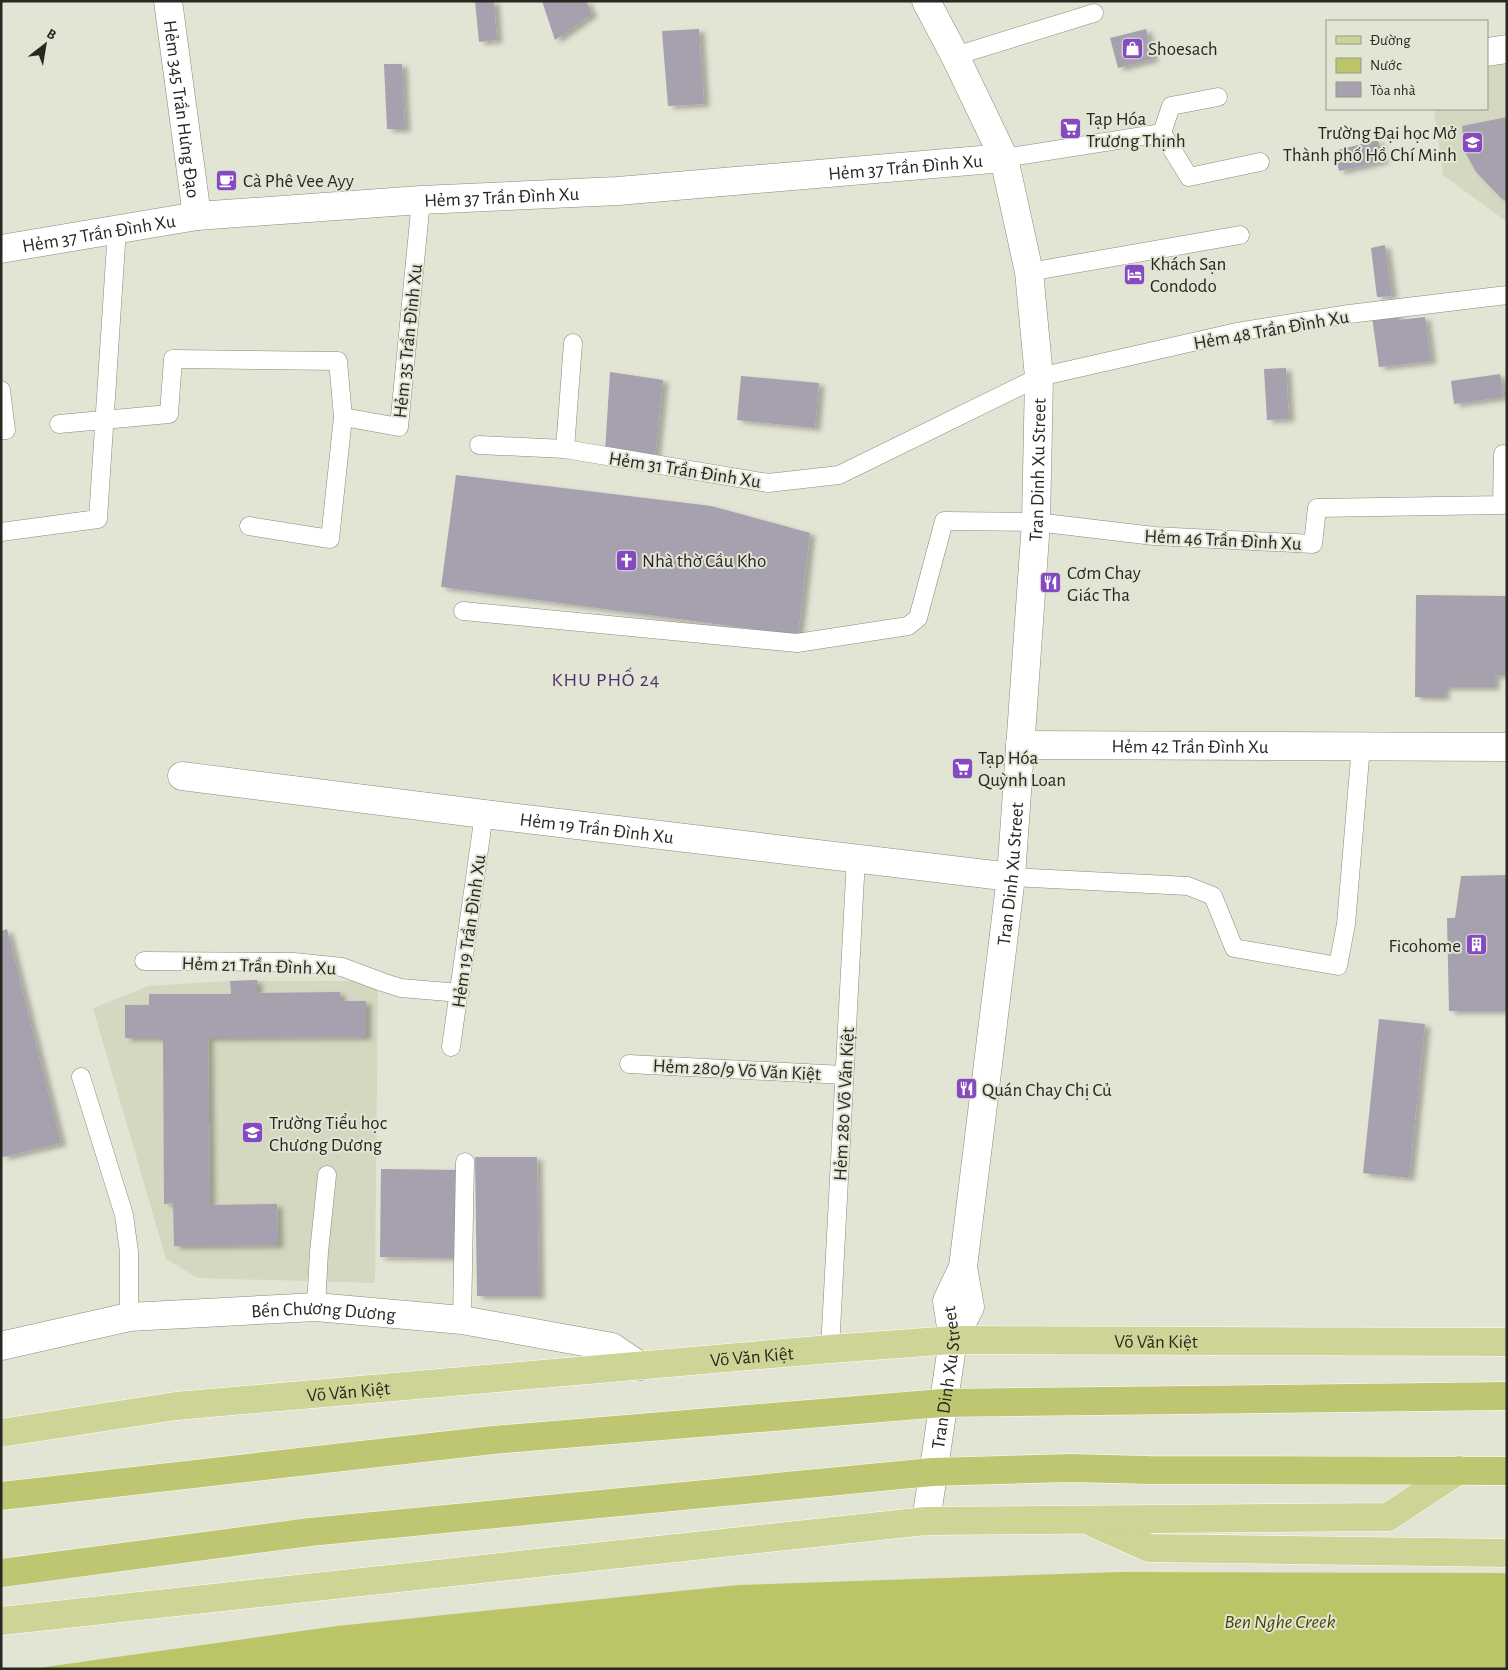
<svg xmlns="http://www.w3.org/2000/svg" width="1508" height="1670" viewBox="0 0 1508 1670" font-family="'Alegreya Sans',sans-serif">
<style>
.built{fill:#d5d8c0}
.water{fill:#bbc567}
.building{fill:#a6a0af;filter:url(#shadow)}
.lines{fill:none;stroke-linecap:round;stroke-linejoin:round}
.service-casing{stroke:#888a7b;stroke-width:19}
.minor-casing{stroke:#888a7b;stroke-width:29}
.tertiary-casing{stroke:#888a7b;stroke-width:29}
.primary-casing{stroke:#fff;stroke-width:29}
.trunk-casing{stroke:#fff;stroke-width:29}
.service{stroke:#fff;stroke-width:18}
.minor{stroke:#fff;stroke-width:28}
.tertiary{stroke:#fff;stroke-width:28}
.primary{stroke:#ced495;stroke-width:28}
.trunk{stroke:#bec672;stroke-width:28}
.labels{text-anchor:middle;stroke-width:4;stroke-linejoin:round;paint-order:stroke}
.poi-label{font-size:19px;fill:#272822;stroke:#e2e4d4;text-anchor:start}
.street-label{font-size:19px;fill:#272822;stroke:#e2e4d4}
.neighbourhood-label{font-size:20px;letter-spacing:1px;fill:#4e326d;stroke:#e2e4d4}
.water-label{font-size:20px;font-style:italic;fill:#454a00;stroke:#e2e4d4}
</style>
<defs>
<filter id="shadow"><feDropShadow dx="5.5" dy="3" stdDeviation="2.5" flood-color="#0004"/></filter>
</defs>
<rect width="100%" height="100%" fill="#e2e4d4"/>
<path class="built" d="M1507,51V222L1443,175L1434,111L1439,109H1487V53Z
M230,981H378L375,1283L198,1278L166,1259L93,1008L148,986Z"/>
<path class="water" d="M1121,1572L1507,1573V1669H31L337,1626L739,1585Z"/>
<path class="building" d="M475,1H494L497,40L479,42Z
M542,1H586L592,14L555,40Z
M699,29L704,104L668,106L662,31Z
M1146,29L1153,59L1118,68L1110,38Z
M384,64H402L405,129H387Z
M1507,117V202L1501,198L1476,172L1465,152L1462,126Z
M1378,140L1383,161L1339,171L1334,151Z
M1385,245L1392,296L1377,297L1371,248Z
M1399,314V320L1425,317L1431,361L1379,367L1372,317Z
M1286,368L1289,419L1267,420L1264,369Z
M610,372L663,380L655,458L605,452Z
M1500,374L1504,397L1454,404L1451,381Z
M741,376L819,383L815,428L737,420Z
M456,475L711,506L810,533L798,635L441,587Z
M1416,595L1507,596V676L1494,675V687H1444V697H1415Z
M1507,875V1011H1449L1447,918H1455L1461,876Z
M7,929L61,1143L3,1157L1,1152V931Z
M257,980V993L340,992V1001H366V1037L208,1038L210,1205L277,1204L278,1245L174,1246L173,1203L164,1204L163,1038H125V1005H149V994H231L230,981Z
M1379,1019L1425,1024L1409,1178L1363,1173Z
M475,1157H537L539,1296H477Z
M381,1169L462,1170V1258L380,1257Z"/>
<g class="lines">
<defs>
<path id="service" d="M955,56L1094,13
M1162,133L1189,177L1260,162
M1162,133L1171,106L1218,97
M1004,158L1162,133
M1029,272L1240,235
M1,390L6,430H1
M343,417L399,427L421,200
M59,424L169,414L173,359L338,361L343,417L330,539L249,526
M479,445L565,449L768,483L839,475L1039,377L1237,332L1349,314L1507,295
M565,449L573,343
M1,532L98,519L117,229
M463,611L797,643L908,626L918,618L944,521L1036,522L1154,536L1313,544L1317,508L1502,505L1503,454L1507,455
M1011,877L1188,886L1213,896L1234,948L1338,966L1346,924L1361,746
M144,961L294,962L342,967L382,982L401,988L460,993
M451,1047L484,814
M629,1064L844,1075
M81,1077L124,1215L129,1252V1317
M316,1307L319,1252L327,1175
M462,1320L465,1162
M830,1349L856,858"/>
<g id="minor">
<path id="s1" d="M168,1L197,216"/>
<path d="M1487,52L1507,49"/>
<path id="s2" d="M1,249L197,216L421,200L618,191L1004,158"/>
<path id="s3" d="M1020,745L1507,747"/>
<path id="s4" d="M182,776L484,814L1011,877"/>
<path id="s5" d="M1,1346L129,1317L316,1307L462,1320L612,1347L640,1366"/>
</g>
<g id="tertiary">
<path d="M953,1340L970,1307L963,1267"/>
<path id="s6" d="M926,1521L953,1340L947,1301L963,1267L1011,877L1036,522L1039,377L1029,272L1004,158L955,56L926,1"/>
</g>
<g id="primary">
<path id="s7" d="M1,1433L176,1406L830,1349L953,1340L1507,1342"/>
<path d="M1095,1524L1149,1548L1507,1553"/>
<path d="M1,1621L926,1521L1388,1517L1459,1470"/>
</g>
<path id="trunk" d="M1,1496L493,1440L942,1403L1507,1396
M1,1573L310,1532L932,1472L1070,1468L1149,1470L1507,1471"/>
</defs>
<use href="#service" class="service-casing"/>
<use href="#minor" class="minor-casing"/>
<use href="#tertiary" class="tertiary-casing"/>
<use href="#primary" class="primary-casing"/>
<use href="#trunk" class="trunk-casing"/>
<use href="#service" class="service"/>
<use href="#minor" class="minor"/>
<use href="#tertiary" class="tertiary"/>
<use href="#primary" class="primary"/>
<use href="#trunk" class="trunk"/>
</g>
<defs>
<symbol id="shop-square" viewBox="-11 -11 22 22"><rect x="-9" y="-9" width="18" height="18" rx="4" fill="#854ac0" stroke="#e2e4d4"/><path d="M-5-2.5h2.3a2.7 3.5 0 0 1 5.4 0H5L5.5 6h-11ZM-1.5-2.5h3a1.5 2.3 0 0 0-3 0Z" fill="#fff"/></symbol>
<symbol id="supermarket-square" viewBox="-11 -11 22 22"><rect x="-9" y="-9" width="18" height="18" rx="4" fill="#854ac0" stroke="#e2e4d4"/><path d="M-6-5.5h2.5l.6 2H6L4.5 2H-2.5L-4.4-4H-6ZM-1.5 3.2a1.3 1.3 0 1 0 .1 0ZM3 3.2a1.3 1.3 0 1 0 .1 0Z" fill="#fff"/></symbol>
<symbol id="university-square" viewBox="-11 -11 22 22"><rect x="-9" y="-9" width="18" height="18" rx="4" fill="#854ac0" stroke="#e2e4d4"/><path d="M0-5L7-2L0 1L-7-2ZM-4 1L0 2.5L4 1V4Q0 6-4 4Z" fill="#fff"/></symbol>
<symbol id="cafe-square" viewBox="-11 -11 22 22"><rect x="-9" y="-9" width="18" height="18" rx="4" fill="#854ac0" stroke="#e2e4d4"/><path d="M-5.5-4.5H6V0H3Q3 3.5 0 3.5H-2.5Q-5.5 3.5-5.5 0ZM3-3.2v2h1.7v-2ZM-6 4.5H4V6H-6Z" fill="#fff"/></symbol>
<symbol id="hotel-square" viewBox="-11 -11 22 22"><rect x="-9" y="-9" width="18" height="18" rx="4" fill="#854ac0" stroke="#e2e4d4"/><path d="M-6-4.5h1.5V1H6V5H4.5V3h-9V5H-6ZM-4 0a1.8 1.8 0 1 1 3.6 0ZM.5 0V-2.5h3Q6-2.5 6 0Z" fill="#fff"/></symbol>
<symbol id="church-square" viewBox="-11 -11 22 22"><rect x="-9" y="-9" width="18" height="18" rx="4" fill="#854ac0" stroke="#e2e4d4"/><path d="M-1.2-6h2.4v3.5h3.3v2.4h-3.3V6h-2.4V-.1h-3.3v-2.4h3.3Z" fill="#fff"/></symbol>
<symbol id="restaurant-square" viewBox="-11 -11 22 22"><rect x="-9" y="-9" width="18" height="18" rx="4" fill="#854ac0" stroke="#e2e4d4"/><path d="M-5-6h1v4h1v-4h1v4h1v-4h1v5L-1.5 .5V6h-2V.5L-5-1ZM5-6V6H3V1.5H1.5Q1.5-4 5-6Z" fill="#fff"/></symbol>
<symbol id="building-square" viewBox="-11 -11 22 22"><rect x="-9" y="-9" width="18" height="18" rx="4" fill="#854ac0" stroke="#e2e4d4"/><path d="M-4-6H4V6H1V3H-1V6H-4ZM-2.5-4.3h1.7v1.8h-1.7ZM.8-4.3h1.7v1.8H.8ZM-2.5-1h1.7V.8h-1.7ZM.8-1h1.7V.8H.8Z" fill="#fff"/></symbol>
<symbol id="school-square" viewBox="-11 -11 22 22"><rect x="-9" y="-9" width="18" height="18" rx="4" fill="#854ac0" stroke="#e2e4d4"/><path d="M0-5L7-2L0 1L-7-2ZM-4 1L0 2.5L4 1V4Q0 6-4 4Z" fill="#fff"/></symbol>
</defs>
<g fill-rule="evenodd">
<use href="#shop-square" x="1120" y="36" width="25" height="25"/>
<use href="#supermarket-square" x="1058" y="116" width="25" height="25"/>
<use href="#university-square" x="1460" y="130" width="25" height="25"/>
<use href="#cafe-square" x="214" y="168" width="25" height="25"/>
<use href="#hotel-square" x="1122" y="262" width="25" height="25"/>
<use href="#church-square" x="614" y="548" width="25" height="25"/>
<use href="#restaurant-square" x="1038" y="570" width="25" height="25"/>
<use href="#supermarket-square" x="950" y="756" width="25" height="25"/>
<use href="#building-square" x="1464" y="932" width="25" height="25"/>
<use href="#restaurant-square" x="954" y="1076" width="25" height="25"/>
<use href="#school-square" x="240" y="1120" width="25" height="25"/>
</g>
<g class="labels">
<g class="poi-label">
<text x="1148" y="55">Shoesach</text>
<text x="1086" y="125">Tạp Hóa<tspan x="1086" dy="22">Trương Thịnh</tspan></text>
<text x="1457" y="139" text-anchor="end">Trường Đại học Mở<tspan x="1457" dy="22">Thành phố Hồ Chí Minh</tspan></text>
<text x="243" y="187">Cà Phê Vee Ayy</text>
<text x="1150" y="270">Khách Sạn<tspan x="1150" dy="22">Condodo</tspan></text>
<text x="642" y="567">Nhà thờ Cầu Kho</text>
<text x="1067" y="579">Cơm Chay<tspan x="1067" dy="22">Giác Tha</tspan></text>
<text x="978" y="764">Tạp Hóa<tspan x="978" dy="22">Quỳnh Loan</tspan></text>
<text x="1461" y="952" text-anchor="end">Ficohome</text>
<text x="982" y="1096">Quán Chay Chị Củ</text>
<text x="269" y="1129">Trường Tiểu học<tspan x="269" dy="22">Chương Dương</tspan></text>
</g>
<g class="street-label">
<text dy="7" stroke="none"><textPath href="#s1" startOffset="109">Hẻm 345 Trần Hưng Ðạo</textPath></text>
<text dy="7" stroke="none"><textPath href="#s2" startOffset="909">Hẻm 37 Trần Ðình Xu</textPath></text>
<text dy="7" stroke="none"><textPath href="#s2" startOffset="504">Hẻm 37 Trần Ðình Xu</textPath></text>
<text dy="7" stroke="none"><textPath href="#s2" startOffset="99">Hẻm 37 Trần Ðình Xu</textPath></text>
<text transform="translate(1271 329) rotate(-10)" y="7">Hẻm 48 Trần Ðình Xu</text>
<text transform="translate(407 341) rotate(-84)" y="7">Hẻm 35 Trần Đình Xu</text>
<text transform="translate(685 469) rotate(9)" y="7">Hẻm 31 Trần Đinh Xu</text>
<text dy="7" stroke="none"><textPath href="#s6" startOffset="1061">Tran Dinh Xu Street</textPath></text>
<text transform="translate(1223 539) rotate(3)" y="7">Hẻm 46 Trần Ðình Xu</text>
<text dy="7" stroke="none"><textPath href="#s3" startOffset="170">Hẻm 42 Trần Ðình Xu</textPath></text>
<text dy="7" stroke="none"><textPath href="#s4" startOffset="418">Hẻm 19 Trần Ðình Xu</textPath></text>
<text dy="7" stroke="none"><textPath href="#s6" startOffset="656">Tran Dinh Xu Street</textPath></text>
<text transform="translate(468 931) rotate(-82)" y="7">Hẻm 19 Trần Đình Xu</text>
<text transform="translate(259 965) rotate(2)" y="7">Hẻm 21 Trần Đình Xu</text>
<text transform="translate(737 1069) rotate(3)" y="7">Hẻm 280/9 Võ Văn Kiệt</text>
<text transform="translate(843 1104) rotate(-87)" y="7">Hẻm 280 Võ Văn Kiệt</text>
<text dy="7" stroke="none"><textPath href="#s5" startOffset="326">Bến Chương Dương</textPath></text>
<text dy="7" stroke="none"><textPath href="#s7" startOffset="1160">Võ Văn Kiệt</textPath></text>
<text dy="7" stroke="none"><textPath href="#s7" startOffset="755">Võ Văn Kiệt</textPath></text>
<text dy="7" stroke="none"><textPath href="#s6" startOffset="145">Tran Dinh Xu Street</textPath></text>
<text dy="7" stroke="none"><textPath href="#s7" startOffset="350">Võ Văn Kiệt</textPath></text>
</g>
<g class="neighbourhood-label">
<text x="606" y="686">KHU PHỐ 24</text>
</g>
<g class="water-label">
<text x="1280" y="1628">Ben Nghe Creek</text>
</g>
</g>
<rect width="1508" height="1670" fill="none" stroke="#272822" stroke-width="5"/>
<rect x="1326" y="20" width="162" height="90" fill="#e2e4d4" stroke="#97998d"/>
<rect x="1336" y="36" width="25" height="8" fill="#ced495" stroke="#97998d"/>
<text x="1370" y="45" font-size="15" fill="#272822">Đường</text>
<rect x="1336" y="58" width="25" height="15" fill="#bbc567" stroke="#97998d"/>
<text x="1370" y="70" font-size="15" fill="#272822">Nước</text>
<rect x="1336" y="82" width="25" height="15" fill="#a6a0af" stroke="#97998d"/>
<text x="1370" y="95" font-size="15" fill="#272822">Tòa nhà</text>
<g transform="translate(45 45) rotate(31)" stroke="#e2e4d4" stroke-width="4" paint-order="stroke">
<path d="M0-4L9 19L0 12L-9 19Z" fill="#272822"/>
<text y="-8" font-size="14" font-weight="bold" text-anchor="middle" fill="#272822">B</text>
</g>
</svg>
